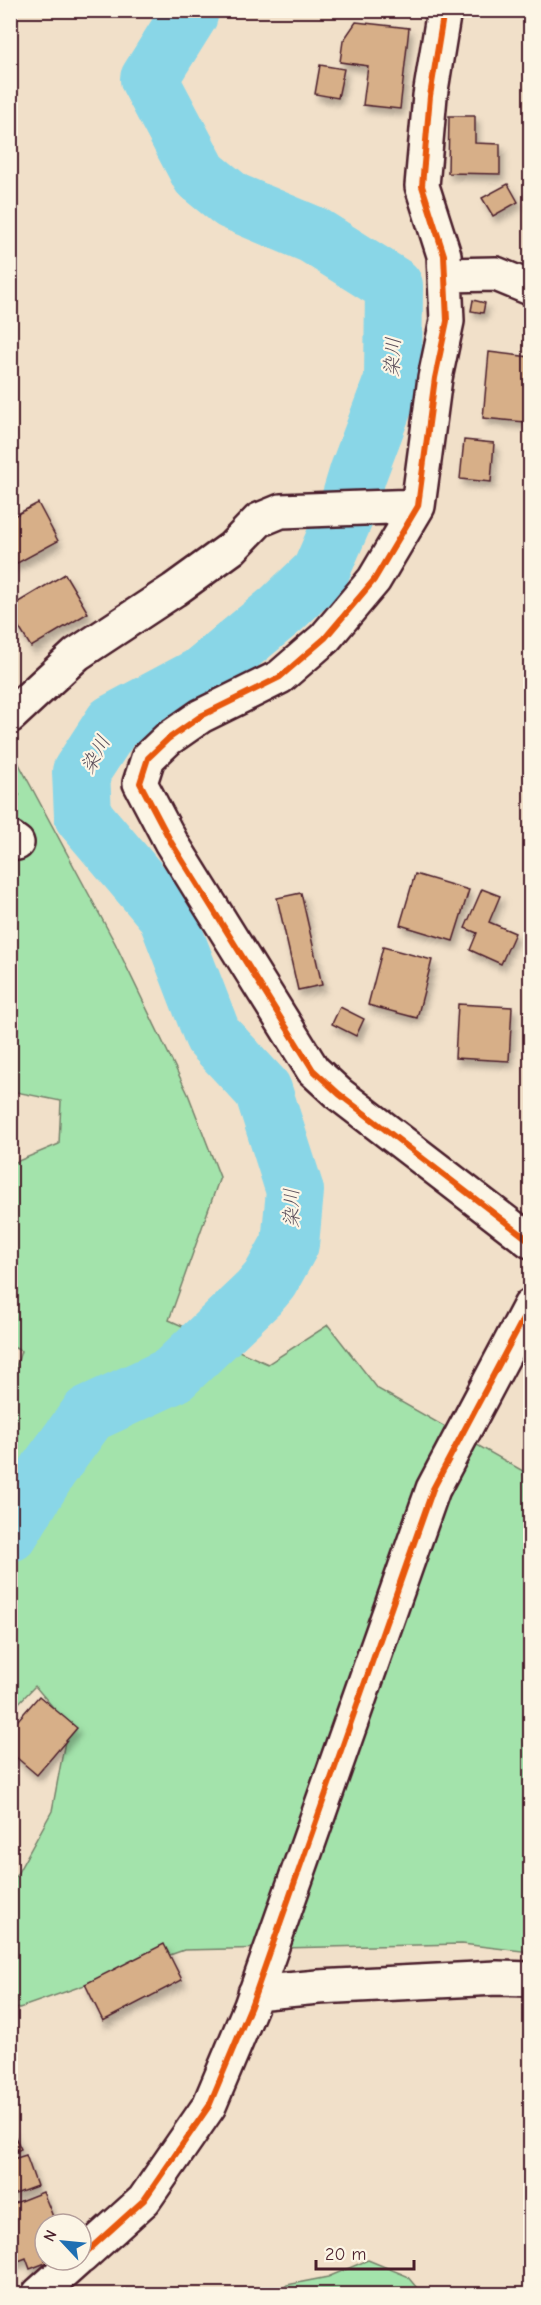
<svg xmlns="http://www.w3.org/2000/svg" width="541" height="2305" viewBox="0 0 541 2305" font-family="'Comic Neue','Klee One',sans-serif">
<style>
.green{fill:#a3e3ab;stroke:#76816b;stroke-width:1.5}
.lines{fill:none;stroke-linecap:round;stroke-linejoin:round}
.river{stroke:#89d6e7;stroke-width:58}
.building{fill:#d7af88;stroke:#4a1f2b;stroke-width:1.5;filter:url(#shadow)}
.minor-casing{stroke:#4a1f2b;stroke-width:38}
.path{stroke:#4a1f2b;stroke-width:4;stroke-dasharray:4.5 4.5;stroke-linecap:butt}
.minor{stroke:#fcf5e5;stroke-width:33}
.cycleway-casing{stroke:#fcf5e5;stroke-width:10}
.cycleway{stroke:#e8590c;stroke-width:6}
.labels{text-anchor:middle;stroke-width:4.5;stroke-linejoin:round;paint-order:stroke}
.water-label{font-size:20px;font-style:italic;fill:#5a4d5a;stroke:#fcf5e5}
</style>
<defs>
<filter id="shadow"><feDropShadow dx="3.5" dy="6" stdDeviation="3" flood-color="#0004"/></filter>
</defs>
<rect width="100%" height="100%" fill="#f1e0c9"/>
<filter id="ink" filterUnits="userSpaceOnUse"><feTurbulence type="fractalNoise" baseFrequency=".0167" numOctaves="2"/><feDisplacementMap in="SourceGraphic" scale="12" xChannelSelector="R" yChannelSelector="G"/><feConvolveMatrix kernelMatrix="1 2 1 2 8 2 1 2 1" color-interpolation-filters="sRGB"/></filter>
<g filter="url(#ink)">
<path class="green" d="M19,764L115,943L188,1094L220,1177L169,1320L268,1364L328,1325L378,1389L530,1475V1952L462,1944L184,1950L11,2011V1885L52,1811L68,1725L35,1686L11,1711L10,1374L14,1373L21,1351L11,1346L10,1161L16,1162L59,1144L61,1101L11,1091L10,772Z
M368,2260L407,2276L422,2294H276L287,2285L328,2277Z"/>
<g class="lines">
<path class="river" d="M10,1533L49,1469L89,1414L173,1375L259,1293L270,1280L290,1244L295,1191L263,1090L213,1036L166,914L83,816L81,772L113,723L201,676L281,610L320,573L346,513L358,473L393,380L394,286L313,235L232,201L200,175L149,79L189,15L190,10"/>
</g>
<path class="building" d="M356,22L409,28L400,109L363,105L368,66L340,62L343,41Z
M320,65L344,69L338,98L315,94Z
M449,116H475V143L500,144V174L448,173Z
M508,184L518,202L493,216L482,198Z
M473,300L485,303L483,313L471,311Z
M489,352L530,357L525,422L483,418Z
M464,440L494,443L491,482L460,479Z
M38,503L58,541L10,567V518Z
M65,574L88,613L31,647L10,613V607Z
M415,874L469,890L453,941L400,925Z
M482,889L500,896L489,922L515,933L501,964L470,950L477,933L465,928Z
M301,893L322,985L298,990L277,898Z
M383,947L432,960L417,1018L368,1005Z
M458,1004L512,1007L509,1061L455,1058Z
M340,1007L364,1019L356,1036L332,1024Z
M39,1696L77,1728L37,1775L10,1752V1729Z
M164,1944L182,1980L103,2021L85,1984Z
M10,2127L21,2149L10,2154Z
M26,2155L37,2186L10,2196V2160Z
M43,2192L56,2224H45V2260H53L30,2269L26,2258L11,2264L10,2205Z"/>
<g class="lines">
<defs>
<path id="minor" d="M444,10L430,96L422,186L444,255L447,321L435,378L418,506L374,580L325,638L280,677L201,716L168,739L148,758L140,783L171,842L313,1070L339,1094L530,1241
M445,275L496,274L530,288
M10,716L77,654L174,590L232,548L259,520L281,511L418,506
M10,838L17,843
M255,1993L318,1987L497,1978L530,1979
M81,2257L144,2200L209,2106L251,2006L433,1489L530,1306
M39,2294L77,2260"/>
</defs>
<use href="#minor" class="minor-casing"/>
<path class="path" d="M10,804L20,792"/>
<use href="#minor" class="minor"/>
<defs>
<path id="cycleway" d="M444,10L430,96L422,186L444,255L447,321L435,378L418,506L374,580L325,638L280,677L201,716L168,739L148,758L140,783L171,842L313,1070L339,1094L530,1241
M81,2257L144,2200L209,2106L251,2006L433,1489L530,1306"/>
</defs>
<use href="#cycleway" class="cycleway-casing"/>
<use href="#cycleway" class="cycleway"/>
</g>
</g>
<g class="labels">
<g class="water-label">
<text transform="translate(392 357) rotate(-87)" y="7">染川</text>
<text transform="translate(95 754) rotate(-61)" y="7">染川</text>
<text transform="translate(291 1208) rotate(-90)" y="7">染川</text>
</g>
</g>
<rect width="541" height="2305" fill="none" stroke="#fcf5e5" stroke-width="36"/>
<rect x="18" y="18" width="505" height="2269" fill="none" stroke="#4a1f2b" stroke-width="2" filter="url(#ink)"/>
<g transform="translate(63 2242) rotate(296)"><circle r="28" fill="#fcf5e5" stroke="#b59f9b" stroke-width="1.5"/>
<path d="M0-4.5L10 22L0 15L-10 22Z" fill="#1f6fb2"/>
<text y="-9" font-size="16" font-weight="bold" text-anchor="middle" fill="#4a1f2b">N</text>
</g>
<path d="M316 2260v9h98v-9" fill="none" stroke="#4a1f2b" stroke-width="3"/>
<text x="325" y="2260" font-size="18" fill="#4a1f2b" stroke="#fcf5e5" stroke-width="4.5" paint-order="stroke">20 m</text>
</svg>
